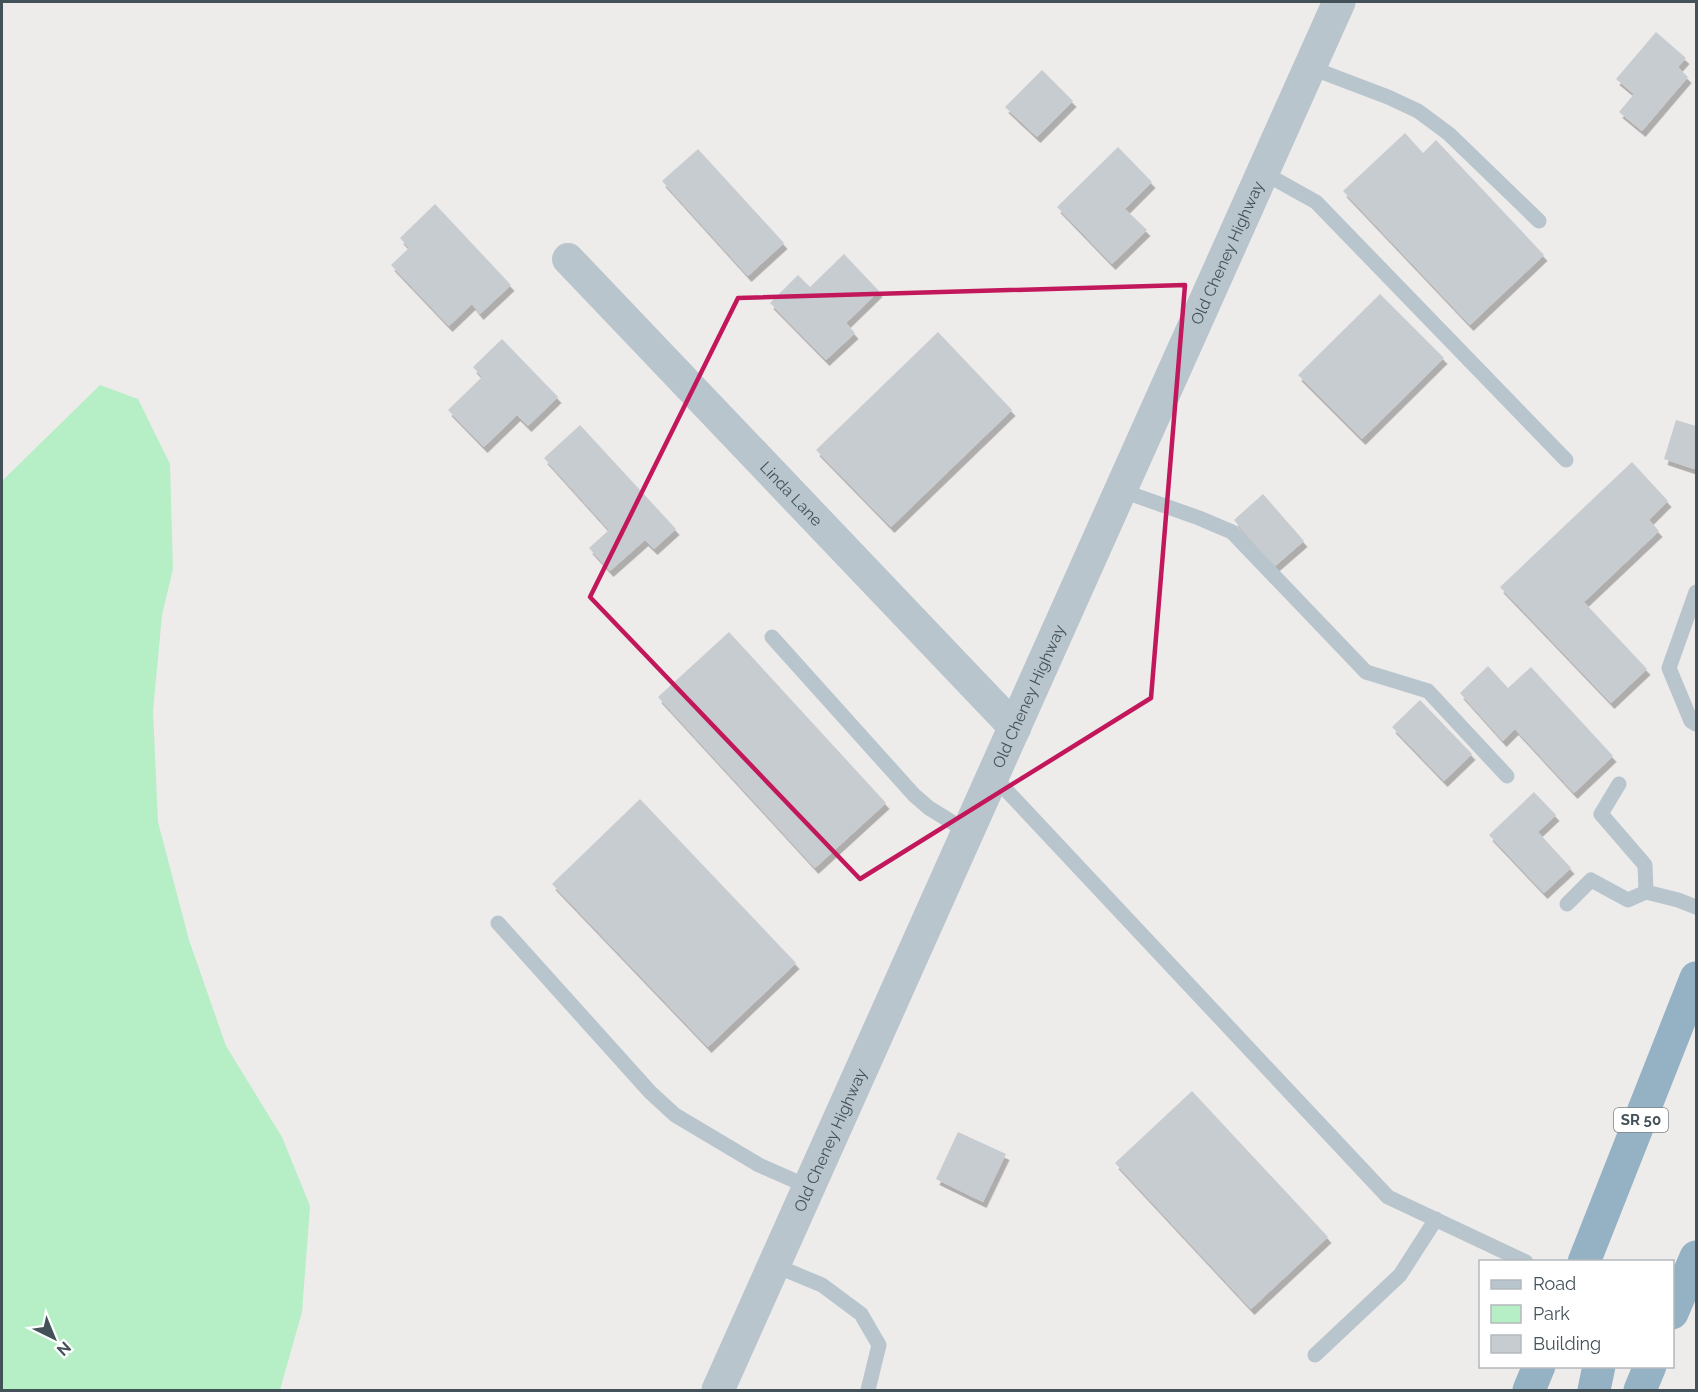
<svg xmlns="http://www.w3.org/2000/svg" width="1698" height="1392" viewBox="0 0 1698 1392" font-family="Raleway,sans-serif">
<style>
.green{fill:#b6efc5}
.building{fill:#c7ccd1;filter:url(#shadow)}
.lines{fill:none;stroke-linecap:round;stroke-linejoin:round}
.service{stroke:#b8c5cc;stroke-width:15}
.minor{stroke:#b8c5cc;stroke-width:32}
.tertiary{stroke:#b8c5cc;stroke-width:33}
.trunk{stroke:#94b2c4;stroke-width:33}
.marked{fill:none;stroke:#c2185b;stroke-width:4.5;stroke-linejoin:round}
.labels{text-anchor:middle;stroke-width:6;stroke-linejoin:round;paint-order:stroke}
.shield{fill:#fff;stroke:#7b858b;stroke-width:1.5}
.shield-label{font-size:15px;font-weight:bold;fill:#435159}
.street-label{font-size:16px;fill:#435159;stroke:#fff}
</style>
<defs>
<filter id="shadow"><feDropShadow dx="3.5" dy="6" stdDeviation="0" flood-color="#0004"/></filter>
</defs>
<rect width="100%" height="100%" fill="#eeebeb"/>
<path class="green" d="M100,385L138,399L170,464L173,569L162,615L153,711L158,822L189,940L226,1046L282,1137L310,1206L302,1312L280,1390H2V481Z"/>
<path class="building" d="M1656,32L1686,58L1678,67L1688,77L1642,131L1619,112L1634,94L1616,79Z
M1042,70L1073,101L1037,137L1005,107Z
M1405,133L1423,153L1436,140L1544,255L1470,325L1343,191Z
M1118,147L1152,182L1125,209L1147,230L1112,264L1057,207Z
M698,149L784,243L748,276L662,181Z
M435,204L511,285L480,314L472,304L449,326L391,265L409,248L400,238Z
M844,254L879,291L846,323L855,333L826,360L770,303L798,275L810,287Z
M1380,294L1444,358L1362,439L1298,375Z
M938,332L1012,410L891,527L816,450Z
M502,339L558,397L528,426L517,415L484,447L448,410L482,377L473,367Z
M1676,420L1696,426V460L1694,469L1664,459Z
M580,425L676,529L654,549L645,540L610,571L589,548L609,530L544,458Z
M1632,462L1668,501L1649,520L1659,531L1584,602L1647,669L1611,703L1500,587Z
M1263,494L1304,541L1274,567L1234,520Z
M729,632L886,803L815,868L658,697Z
M1488,666L1508,688L1531,667L1613,756L1574,793L1515,729L1503,741L1460,693Z
M1420,700L1472,754L1444,781L1392,727Z
M1534,792L1556,815L1538,832L1571,868L1544,893L1489,835Z
M640,799L796,963L708,1047L552,884Z
M1192,1091L1328,1237L1251,1309L1115,1163Z
M958,1132L1006,1154L983,1202L936,1179Z"/>
<g class="lines">
<path class="service" d="M1309,67L1388,97L1418,111L1449,134L1539,221
M1262,172L1316,202L1566,460
M1120,490L1199,518L1232,532L1366,672L1428,691L1507,776
M1696,592L1669,668L1691,721L1696,724
M772,637L914,795L929,808L968,832
M993,776L1388,1197L1526,1262
M1619,784L1601,814L1645,865L1646,892
M1567,904L1591,880L1628,900L1646,892L1678,900L1696,907
M498,923L650,1092L675,1115L759,1165L809,1187
M774,1265L822,1285L861,1314L879,1345L868,1390
M1315,1355L1400,1275L1436,1219"/>
<path class="minor" id="s1" d="M568,259L1015,728"/>
<path class="tertiary" id="s2" d="M718,1390L1339,2"/>
<path class="trunk" d="M1584,1262L1696,978
M1672,1313L1696,1257
M1529,1390L1539,1366
M1594,1390L1599,1366
M1640,1390L1650,1366"/>
</g>
<path class="marked" d="M1185,285L1151,698L860,879L590,597L738,298Z"/>
<g class="labels">
<rect class="shield" x="1614" y="1108" width="54" height="24" rx="4.5"/>
<g class="shield-label">
<text x="1641" y="1125">SR 50</text>
</g>
<g class="street-label">
<text dy="6" stroke="none"><textPath href="#s2" startOffset="1246">Old Cheney Highway</textPath></text>
<text dy="6" stroke="none"><textPath href="#s1" startOffset="324">Linda Lane</textPath></text>
<text dy="6" stroke="none"><textPath href="#s2" startOffset="760">Old Cheney Highway</textPath></text>
<text dy="6" stroke="none"><textPath href="#s2" startOffset="274">Old Cheney Highway</textPath></text>
</g>
</g>
<rect width="1698" height="1392" fill="none" stroke="#435159" stroke-width="6"/>
<rect x="1479" y="1260" width="195" height="108" fill="#ffffff" stroke="#b4b9bd" stroke-width="1.5"/>
<rect x="1491" y="1280" width="30" height="9" fill="#b8c5cc" stroke="#b4b9bd" stroke-width="1.5"/>
<text x="1533" y="1290" font-size="18" fill="#435159">Road</text>
<rect x="1491" y="1305" width="30" height="18" fill="#b6efc5" stroke="#b4b9bd" stroke-width="1.5"/>
<text x="1533" y="1320" font-size="18" fill="#435159">Park</text>
<rect x="1491" y="1335" width="30" height="18" fill="#c7ccd1" stroke="#b4b9bd" stroke-width="1.5"/>
<text x="1533" y="1350" font-size="18" fill="#435159">Building</text>
<g transform="translate(54 1338) rotate(137)" stroke="#ffffff" stroke-width="4.5" paint-order="stroke">
<path d="M0-4.5L10 22L0 15L-10 22Z" fill="#435159"/>
<text y="-9" font-size="16" font-weight="bold" text-anchor="middle" fill="#435159">N</text>
</g>
</svg>
